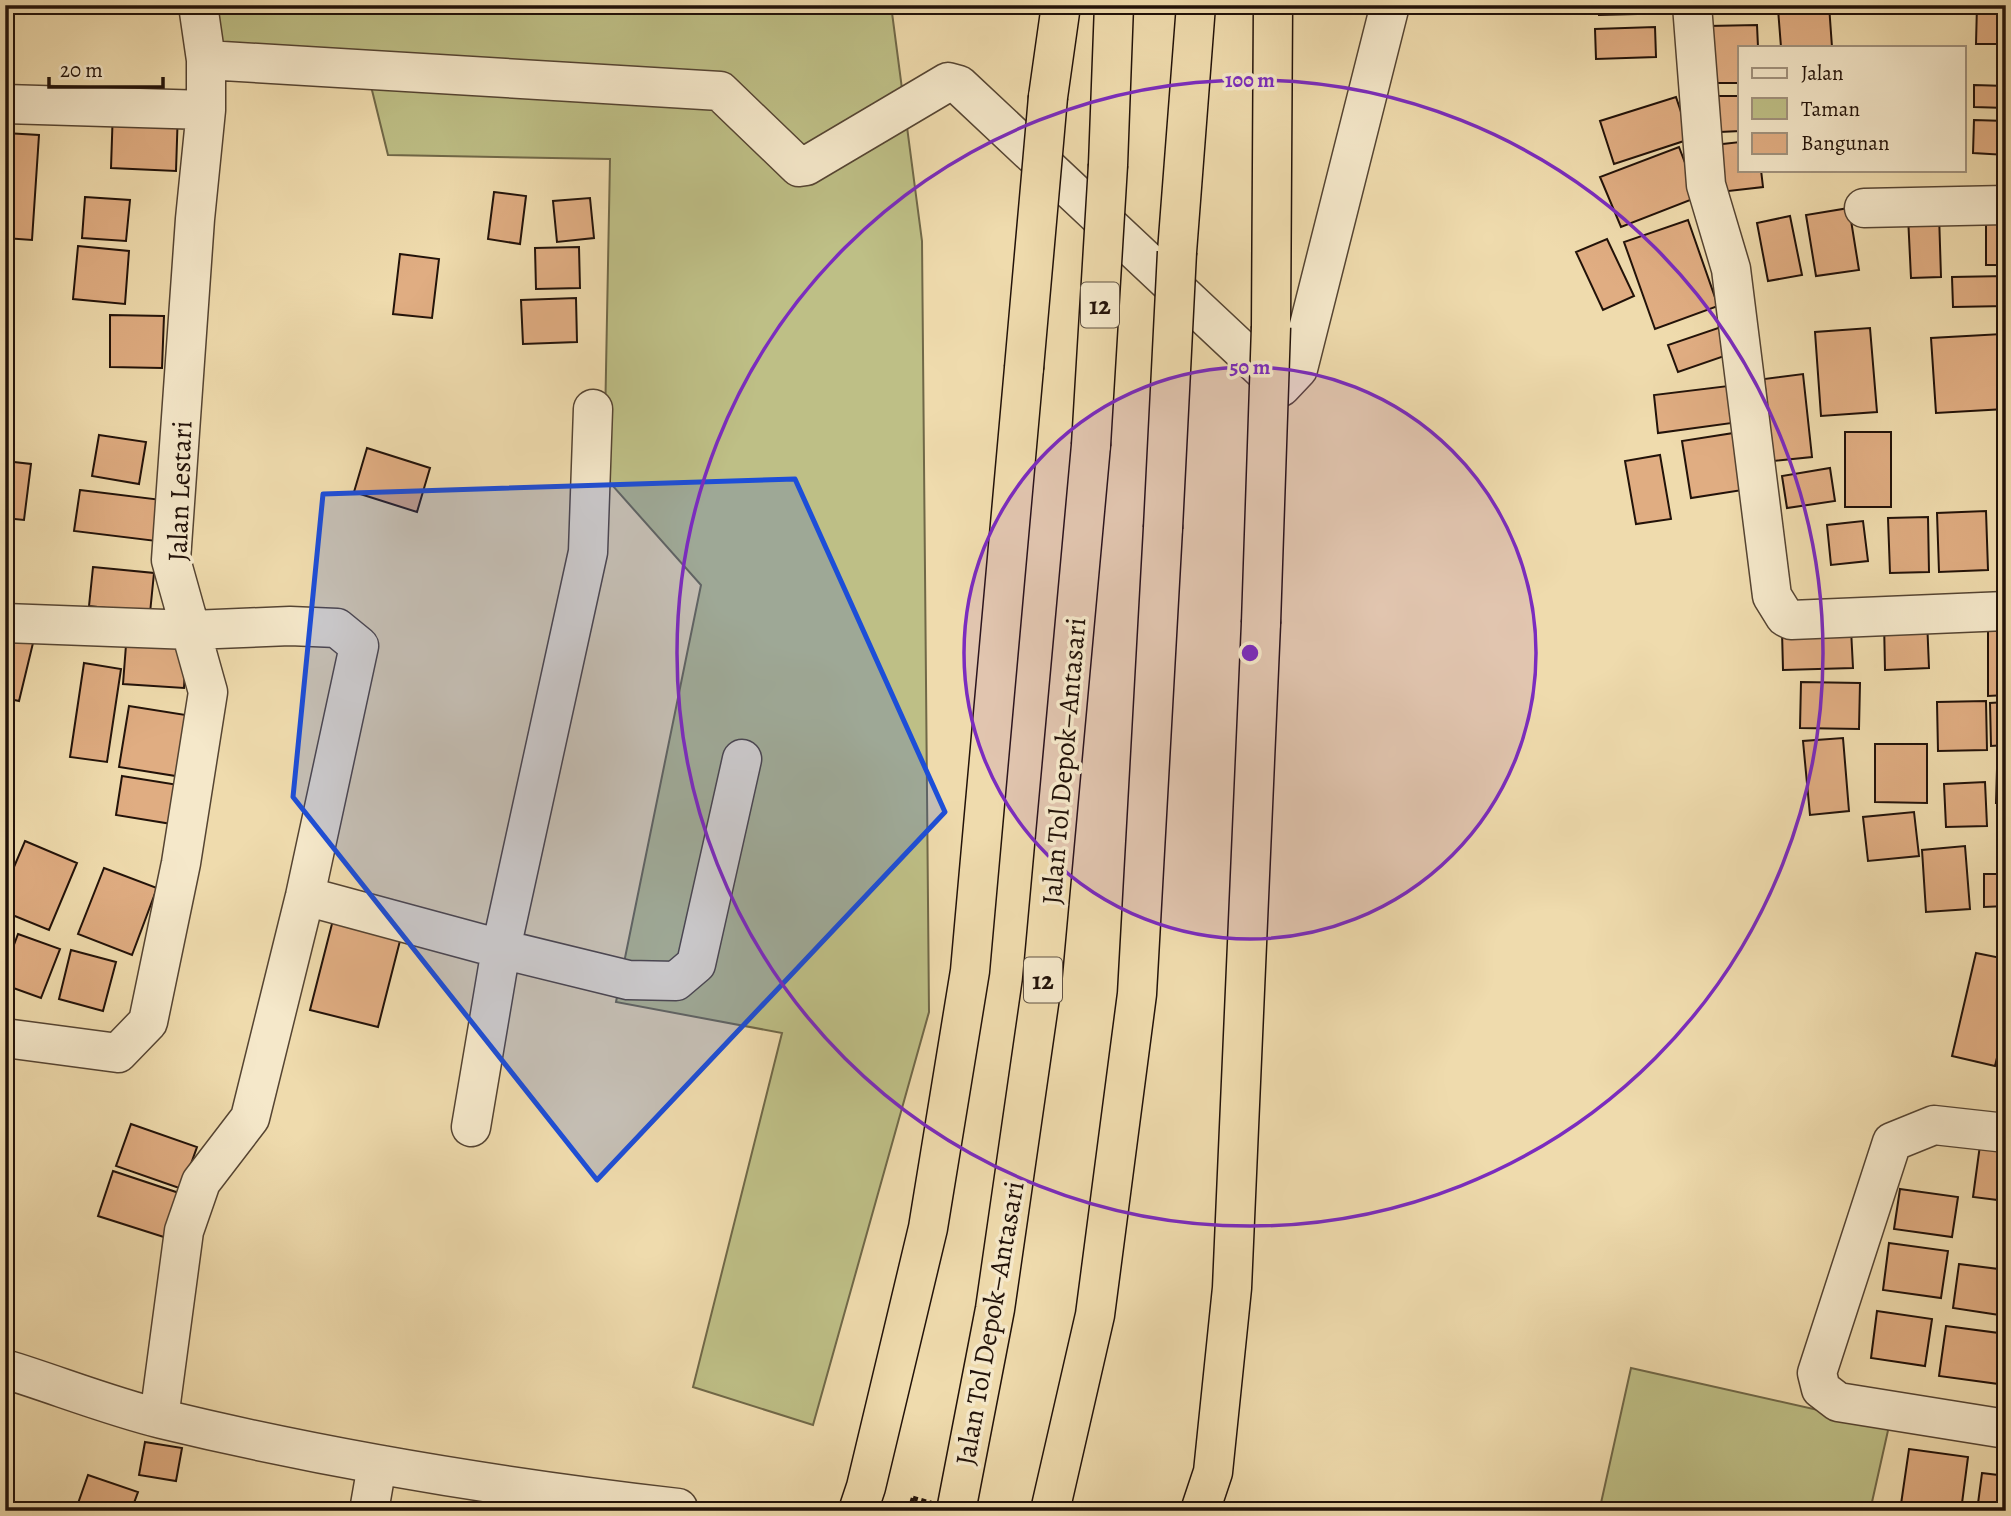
<svg xmlns="http://www.w3.org/2000/svg" width="2011" height="1516" viewBox="0 0 2011 1516" font-family="Alegreya,serif">
<style>
.green{fill:#bebf86;stroke:#706848;stroke-width:2}
.building{fill:#e0ad82;stroke:#221209;stroke-width:2}
.lines{fill:none;stroke-linecap:round;stroke-linejoin:round}
.minor-casing{stroke:#554432;stroke-width:41}
.highway-casing{stroke:#221209;stroke-width:41}
.path{stroke:#221209;stroke-width:4.5;stroke-dasharray:5 3.5;stroke-linecap:butt}
.minor{stroke:#f5e8ca;stroke-width:38}
.highway{stroke:#efdbad;stroke-width:38}
.highway-bridge-casing{stroke:#221209;stroke-width:41;stroke-linecap:butt}
.path-bridge{stroke:#221209;stroke-width:4.5;stroke-dasharray:5 3.5;stroke-linecap:butt}
.highway-bridge{stroke:#efdbad;stroke-width:38}
.marked{fill:#1d4ed8;fill-opacity:0.2;stroke:#1d4ed8;stroke-width:5;stroke-linejoin:round}
.ring{fill:none;stroke:#7b2cbf;stroke-width:3.5}
.labels{text-anchor:middle;stroke-width:7;stroke-linejoin:round;paint-order:stroke}
.shield{fill:#f5e8ca;stroke:#615243;stroke-width:2}
.shield-label{font-size:26px;font-weight:bold;fill:#221209}
.street-label{font-size:28px;fill:#221209;stroke:#f5e8ca}
.centre{fill:#7b2cbf;stroke:#f5e8ca;stroke-width:3.5}
.ring-label{font-size:21px;text-anchor:middle;font-weight:bold;fill:#7b2cbf;stroke:#f5e8ca;stroke-width:7;stroke-linejoin:round;paint-order:stroke}
</style>
<rect width="100%" height="100%" fill="#efdbad"/>
<filter id="stains"><feTurbulence type="fractalNoise" baseFrequency=".00286" numOctaves="4"/><feColorMatrix values="0 0 0 0 .2 0 0 0 0 .09 0 0 0 0 .02 0 0 0 .5 -.17"/></filter>
<radialGradient id="worn" r=".72"><stop offset=".6" stop-color="#630" stop-opacity="0"/><stop offset="1" stop-color="#630" stop-opacity=".3"/></radialGradient>
<path class="green" d="M216,5H891L922,241L929,1012L813,1425L693,1387L782,1033L616,1002L701,585L604,476L610,159L388,155L366,66L220,46Z
M1631,1368L1889,1426L1870,1511H1638L1601,1503Z"/>
<path class="building" d="M1599,5H1676V13L1599,15Z
M1705,5H1758V9L1705,10Z
M1829,5L1832,47H1781L1778,9Z
M1977,5H2006V44H1976Z
M1757,25L1758,47H1740V83H1709L1708,26Z
M1655,27L1656,57L1596,59L1595,29Z
M1974,85L2006,86V108L1974,107Z
M1718,96H1740V131L1720,132Z
M1676,97L1690,139L1614,164L1600,121Z
M113,108L178,110L176,171L111,168Z
M1974,120L2006,121V155L1973,153Z
M5,133L39,135L32,240L5,238Z
M1740,142V170H1761L1763,187L1720,192L1714,145Z
M1679,147L1698,197L1621,227L1600,177Z
M494,192L526,196L520,244L488,239Z
M85,197L130,200L126,241L82,238Z
M590,198L594,238L557,242L553,201Z
M1849,208L1859,270L1816,276L1806,215Z
M1939,214L1941,277L1911,278L1908,216Z
M1790,216L1802,275L1768,281L1757,223Z
M1688,220L1718,306L1655,329L1624,242Z
M1986,224H2006V265H1986Z
M1607,239L1634,296L1603,310L1576,252Z
M78,246L129,251L125,304L73,299Z
M579,247L580,288L536,289L535,248Z
M400,254L439,259L432,318L393,314Z
M2006,276V306L1953,307L1952,277Z
M576,298L577,342L523,344L521,300Z
M110,315L164,316L162,368L110,367Z
M1730,324L1739,351L1678,372L1668,345Z
M1870,328L1877,412L1821,416L1815,332Z
M2002,334L2005,409L1936,413L1931,338Z
M1803,374L1812,457L1774,461L1764,379Z
M1728,386L1732,423L1658,433L1654,395Z
M1740,432L1749,489L1691,498L1682,441Z
M1845,432H1891V507H1845Z
M99,435L146,442L139,484L92,476Z
M367,448L430,468L417,512L354,492Z
M1660,455L1671,519L1636,524L1625,461Z
M5,461L31,464L24,520L5,518Z
M1830,468L1835,501L1787,508L1782,476Z
M80,490L162,500L156,541L74,531Z
M1986,511L1988,570L1939,572L1937,513Z
M1928,517L1929,572L1890,573L1888,518Z
M1863,521L1868,561L1831,565L1827,525Z
M93,567L154,573L150,613L89,606Z
M1988,616H2006V695L1988,696Z
M1927,619L1929,668L1885,670L1884,621Z
M1851,629L1853,668L1783,670L1782,631Z
M5,636L33,643L19,701L5,698Z
M126,645L186,648L184,688L123,684Z
M84,663L121,669L107,762L70,757Z
M1801,682L1860,683L1859,729L1800,728Z
M1986,701L1987,750L1938,751L1937,702Z
M2006,702V745L1991,746L1990,703Z
M129,706L192,716L182,777L119,767Z
M1843,738L1849,811L1810,815L1803,741Z
M1875,744H1927V803L1875,802Z
M1997,769H2006V803H1996Z
M122,776L191,787L184,826L116,815Z
M1985,782L1987,826L1946,827L1944,784Z
M1914,812L1919,856L1868,861L1863,817Z
M25,841L77,863L49,930L5,912V888Z
M1965,846L1970,909L1926,912L1922,850Z
M104,868L157,888L132,955L78,934Z
M1984,874H2006V906L1984,907Z
M334,916L402,933L378,1027L310,1010Z
M18,934L60,949L41,998L5,985V969Z
M71,950L116,962L103,1011L59,999Z
M1976,953L2006,959V1020L1995,1066L1952,1056Z
M131,1124L197,1147L182,1189L116,1166Z
M1980,1145L2006,1149V1201L1973,1197Z
M113,1171L185,1195L170,1239L98,1216Z
M1900,1189L1958,1197L1952,1237L1894,1229Z
M1889,1243L1948,1251L1941,1298L1883,1290Z
M1959,1264L2006,1270V1316L1953,1308Z
M1877,1311L1932,1319L1925,1366L1871,1358Z
M1946,1326L2006,1334V1385L1939,1376Z
M145,1442L182,1448L176,1481L139,1475Z
M1909,1449L1968,1457L1961,1511H1900Z
M1982,1473L2006,1476V1511H1977Z
M88,1475L138,1492L131,1511L76,1509Z"/>
<g class="lines">
<defs>
<path id="minor" d="M1692,5L1706,185L1731,269L1772,596L1785,617L1791,620L2006,611
M206,60L720,91L799,167L806,166L948,82L959,85L1281,387L1298,369L1390,5
M5,104L206,110
M1864,208L2006,205
M5,623L192,630L290,626L337,628L359,646L305,896L250,1118L201,1182L184,1231L159,1418
M305,896L501,949L588,552L593,409
M5,1038L118,1053L148,1022L181,863L208,692L171,560L195,219L206,110V60L198,5
M471,1127L501,949L628,980L676,981L696,964L742,759
M2006,1133L1934,1125L1892,1142L1817,1373L1821,1389L1838,1402L2006,1429
M5,1369C57,1385 109,1406 162,1419C331,1460 504,1488 678,1508
M369,1511L377,1465"/>
<path id="highway" d="M1048,97L1061,5
M1108,165L1114,5
M1177,252L1196,5
M1271,327L1273,5
M858,1511L866,1487L928,1228L970,971L1024,368
M956,1511L995,1309L1042,983L1091,445
M1050,1511L1095,1315L1137,994L1163,528
M1200,1511L1213,1472L1232,1288L1261,623"/>
</defs>
<use href="#minor" class="minor-casing"/>
<use href="#highway" class="highway-casing"/>
<path class="path" d="M909,1511L913,1498"/>
<use href="#minor" class="minor"/>
<use href="#highway" class="highway"/>
<defs>
<path id="highway-bridge" d="M1024,368L1048,97
M1091,445L1108,165
M1163,528L1177,252
M1261,623L1271,327"/>
</defs>
<use href="#highway-bridge" class="highway-bridge-casing"/>
<path class="path-bridge" d="M913,1498L960,1511"/>
<use href="#highway-bridge" class="highway-bridge"/>
</g>
<path class="marked" d="M795,479L945,812L597,1180L293,797L323,494Z"/>
<circle cx="1250" cy="653" r="286" fill="#7b2cbf" fill-opacity=".12"/>
<g class="ring">
<circle cx="1250" cy="653" r="286"/>
<circle cx="1250" cy="653" r="573"/>
</g>
<g class="labels">
<g class="shield">
<rect x="1081" y="282.5" width="38" height="45" rx="5"/>
<rect x="1024" y="957.5" width="38" height="45" rx="5"/>
</g>
<g class="shield-label">
<text x="1100" y="314">12</text>
<text x="1043" y="989">12</text>
</g>
<g class="street-label">
<text transform="translate(179 491) rotate(-88)" y="10">Jalan Lestari</text>
<text transform="translate(1063 761) rotate(-85)" y="10">Jalan Tol Depok–Antasari</text>
<text transform="translate(989 1323) rotate(-80)" y="10">Jalan Tol Depok–Antasari</text>
</g>
</g>
<circle cx="1250" cy="653" r="10" class="centre"/>
<g class="ring-label">
<text x="1250" y="87">100 m</text>
<text x="1250" y="374">50 m</text>
</g>
<rect width="2011" height="1516" fill="none" stroke="#efdbad" stroke-width="28"/>
<rect x="7" y="7" width="1997" height="1502" fill="none" stroke="#221209" stroke-width="3.5"/>
<rect x="14" y="14" width="1983" height="1488" fill="none" stroke="#221209" stroke-width="2"/>
<rect x="1738" y="46" width="228" height="126" fill="#f5e8ca" stroke="#a1927d" stroke-width="2"/>
<rect x="1752" y="68" width="35" height="10" fill="#f5e8ca" stroke="#a1927d" stroke-width="2"/>
<text x="1801" y="80" font-size="21" fill="#221209">Jalan</text>
<rect x="1752" y="98" width="35" height="21" fill="#bebf86" stroke="#a1927d" stroke-width="2"/>
<text x="1801" y="116" font-size="21" fill="#221209">Taman</text>
<rect x="1752" y="133" width="35" height="21" fill="#e0ad82" stroke="#a1927d" stroke-width="2"/>
<text x="1801" y="150" font-size="21" fill="#221209">Bangunan</text>
<path d="M49 77v10h114v-10" fill="none" stroke="#221209" stroke-width="3.5"/>
<text x="60" y="77" font-size="21" fill="#221209" stroke="#f5e8ca" stroke-width="5" paint-order="stroke">20 m</text>
<rect width="100%" height="100%" filter="url(#stains)"/>
<rect width="100%" height="100%" fill="url(#worn)"/>
</svg>
